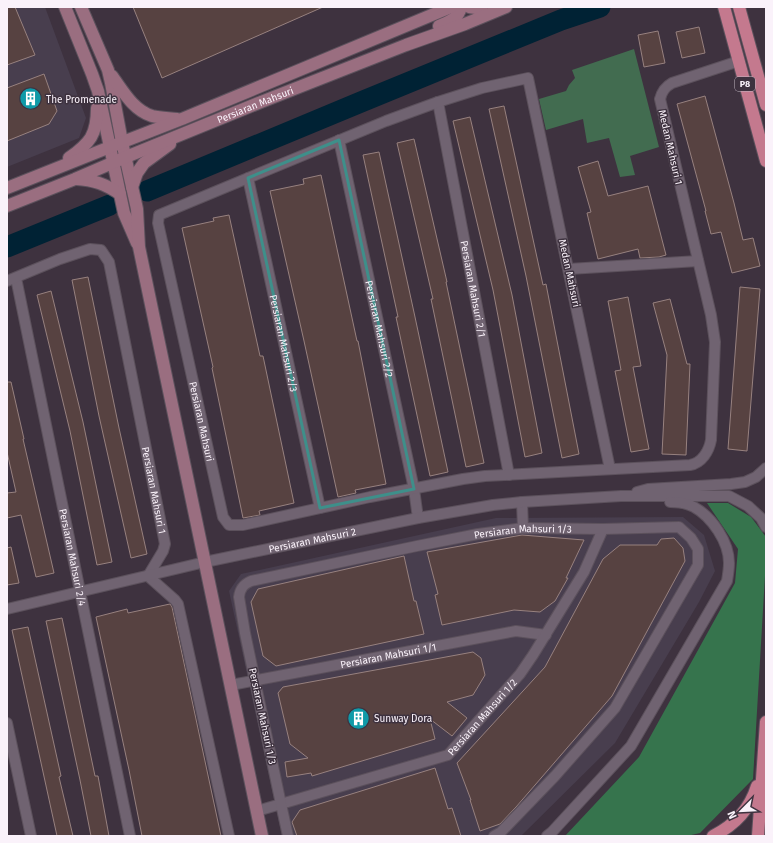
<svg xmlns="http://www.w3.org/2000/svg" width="773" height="843" viewBox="0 0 773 843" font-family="'Fira Sans',sans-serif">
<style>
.commercial{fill:#483e4e}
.green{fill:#426c50}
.forest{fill:#36744d}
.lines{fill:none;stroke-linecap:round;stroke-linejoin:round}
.river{stroke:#002234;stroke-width:21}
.building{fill:#574241;stroke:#97817f}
.street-casing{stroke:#5c515c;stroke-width:12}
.secondary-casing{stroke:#5c515c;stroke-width:14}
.primary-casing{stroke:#5c515c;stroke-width:14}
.street{stroke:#706371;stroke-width:10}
.secondary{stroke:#9a6e80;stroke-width:12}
.primary{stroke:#c4798e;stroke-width:12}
.marked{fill:none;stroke:#3e8f8a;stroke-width:3;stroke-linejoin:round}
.labels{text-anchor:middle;stroke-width:3;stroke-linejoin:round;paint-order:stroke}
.shield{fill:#3e323f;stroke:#c2b8c2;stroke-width:1}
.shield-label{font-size:9px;font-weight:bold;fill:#faf2fa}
.poi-label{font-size:10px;fill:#faf2fa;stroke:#3e323f;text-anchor:start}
.street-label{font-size:10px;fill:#faf2fa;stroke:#3e323f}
</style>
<rect width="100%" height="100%" fill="#3e323f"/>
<path class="commercial" d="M7,7H45L86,118L79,138L7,167Z
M683,517L704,535L715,571L699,602L615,743L521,836H282L229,591L241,574L496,518Z"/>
<path class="green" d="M634,49L659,147L630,156L635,175L620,177L609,138L587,143L583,119L546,130L539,99L566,91L569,85L575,78L572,70Z"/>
<path class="forest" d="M707,503H728L751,517L766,537V559L753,779L700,833L687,836H565L639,757L735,583L738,549Z"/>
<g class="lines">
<path class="river" d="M147,191L361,102L561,20L600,7
M7,247L110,205"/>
</g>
<path class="building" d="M7,7H15L35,55L7,65Z
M133,7H323L162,78Z
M699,27L705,53L682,58L676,32Z
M658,31L665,63L644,67L638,35Z
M44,74L57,111L49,124L7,141V88Z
M705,96L734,203L743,240L753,238L760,266L732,273L721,232L711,234L705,211H706L677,104Z
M504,106L543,285L546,284L579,454L562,458L526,276L489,109Z
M470,117L512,295L542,453L525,457L493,290L453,121Z
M414,139L447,282H446L484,463L466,467L431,299H433L397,143Z
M379,152L415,317L448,472L430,476L396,317H398L363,155Z
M598,161L608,196L648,186L666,255L659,257L640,258L638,249L598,259L587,213L591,212L578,167Z
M321,175L357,341H358L386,484L355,490L356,493L338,497L304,341L270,191L304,184L303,179Z
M229,215L260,356H263L294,503L259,511L260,515L243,518L212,368L213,367L182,228L214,221L213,218Z
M88,277L119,428L147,554L131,558L99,416L72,280Z
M740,287L760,289L747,451L728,449Z
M51,291L83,422L112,562L97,565L70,431L37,295Z
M628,297L641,366L633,367L649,449L631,452L615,371L621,370L608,301Z
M670,299L687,364H690L686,455L662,454L667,355L653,303Z
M7,382H11L24,439H23L54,573L36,577L21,515L7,518V493L16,492L7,452Z
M522,535L584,540L566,578H568L555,601L540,612L514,610L442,625L435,595L438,594L427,552Z
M674,538L683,548L685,561L612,696L516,807L500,824L480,831L470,800H471L457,763L545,667L603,559L620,545H657L661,539Z
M11,547L19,583L7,585V548Z
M404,556L414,601H416L424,634L276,666L263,656L251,602L258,589Z
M170,604L172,607L221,836H142L129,770L96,617L127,609L128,613Z
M62,618L95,776H98L109,836H91L80,780L46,621Z
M28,627L61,776L59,777L73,836H57L12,630Z
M473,652L481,658L485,675L473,695L447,702L467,718L452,736L430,719L435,739L312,776L311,773L287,777L285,762L308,758L290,744L278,693L283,687Z
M435,768L448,809L452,808L461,836H297L292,822L300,810Z"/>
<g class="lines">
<defs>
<g id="street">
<path id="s1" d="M438,102L509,475"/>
<path id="s2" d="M339,140L414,489L418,518"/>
<path id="s3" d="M248,178L320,508"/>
<path d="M569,269L698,261"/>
<path id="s4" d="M16,278L130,836"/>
<path id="s5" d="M7,281L60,259L90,249L101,250L109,262L165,544L163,551L148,576"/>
<path id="s6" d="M610,469L528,78L482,88L438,102L386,121L248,178L159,215L158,223L223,517L229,525H243L370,497L463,479L485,476L690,465C702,463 709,451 711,440L715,342L711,315L660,99C662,91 665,87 672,83L739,61"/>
<path d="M637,492L648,489L731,484L745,482L756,477L766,468"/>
<path d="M522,502L523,528"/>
<path d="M148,576L175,600L178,604L229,836"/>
<path id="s7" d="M7,609L205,562L418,518L493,505L522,502L621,496H729L748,506L761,518L766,527"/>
<path id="s8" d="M231,685L516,631L546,635"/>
<path d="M7,723L31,836"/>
<path id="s9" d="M257,811L448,755L520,674L533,655L584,572L603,529"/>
<path id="s10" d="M288,836L281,804L245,633L239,597C240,588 244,584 251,581L417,546L478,534L523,528L603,529L679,527L691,538L698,549V565L615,708L555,776L501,832L494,836"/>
<path d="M547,836L552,832L631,746L727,581C728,575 729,569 729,563C729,542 712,517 694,507C687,503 678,502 670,502"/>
</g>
<g id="secondary">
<path d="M65,7L92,74L98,91L110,147L124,213L137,243"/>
<path d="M81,7L108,70L111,83L122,142L137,209L139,247L262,836"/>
<path d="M469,7L476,8L482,7"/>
<path d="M439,26C450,21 458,19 461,7"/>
<path d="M112,76C123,91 133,110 152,116C160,118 169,118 177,119"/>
<path d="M69,158C90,143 97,135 97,108"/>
<path d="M76,179C94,180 105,184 120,194"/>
<path d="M132,187L137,173L144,163L170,144"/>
<path d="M7,188L110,147L182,119L451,7"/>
<path id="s11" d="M7,206L75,179L126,157L261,102L406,45L465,24L506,7"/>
</g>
<path id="primary" d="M724,7L766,161
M739,7L766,105
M713,836C735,825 750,809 757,786
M758,836L766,722"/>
</defs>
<use href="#street" class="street-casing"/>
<use href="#secondary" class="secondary-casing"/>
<use href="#primary" class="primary-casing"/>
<use href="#street" class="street"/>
<use href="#secondary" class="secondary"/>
<use href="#primary" class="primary"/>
</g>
<path class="marked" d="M339,140L414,489L320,508L248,178Z"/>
<defs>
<symbol id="building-disc" viewBox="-11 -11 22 22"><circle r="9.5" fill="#0f9aa8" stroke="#3e323f"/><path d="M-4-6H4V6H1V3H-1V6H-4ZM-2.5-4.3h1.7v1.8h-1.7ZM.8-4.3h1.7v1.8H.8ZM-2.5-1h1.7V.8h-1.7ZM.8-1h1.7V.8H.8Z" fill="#fff"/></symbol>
</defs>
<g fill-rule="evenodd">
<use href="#building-disc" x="18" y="86" width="25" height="25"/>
<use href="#building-disc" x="346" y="706" width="25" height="25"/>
</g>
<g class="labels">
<rect class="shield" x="735" y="77" width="20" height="14" rx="3"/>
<g class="shield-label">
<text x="745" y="87">P8</text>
</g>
<g class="poi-label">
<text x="46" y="103">The Promenade</text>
<text x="374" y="722">Sunway Dora</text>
</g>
<g class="street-label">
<text dy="4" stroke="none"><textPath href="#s11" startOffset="268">Persiaran Mahsuri</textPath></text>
<text transform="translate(671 147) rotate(77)" y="4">Medan Mahsuri 1</text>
<text transform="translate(570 273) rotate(78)" y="4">Medan Mahsuri</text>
<text dy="4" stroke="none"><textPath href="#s1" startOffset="190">Persiaran Mahsuri 2/1</textPath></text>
<text dy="4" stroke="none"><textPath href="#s2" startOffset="193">Persiaran Mahsuri 2/2</textPath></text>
<text dy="4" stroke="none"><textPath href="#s3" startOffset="169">Persiaran Mahsuri 2/3</textPath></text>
<text dy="4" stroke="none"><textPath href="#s6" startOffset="1005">Persiaran Mahsuri</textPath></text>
<text dy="4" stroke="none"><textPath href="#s5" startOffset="347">Persiaran Mahsuri 1</textPath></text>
<text dy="4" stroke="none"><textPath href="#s10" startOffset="542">Persiaran Mahsuri 1/3</textPath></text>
<text dy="4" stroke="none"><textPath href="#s7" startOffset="313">Persiaran Mahsuri 2</textPath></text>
<text dy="4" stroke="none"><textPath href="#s4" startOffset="285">Persiaran Mahsuri 2/4</textPath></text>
<text dy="4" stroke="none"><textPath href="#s8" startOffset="160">Persiaran Mahsuri 1/1</textPath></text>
<text transform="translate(263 716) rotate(78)" y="4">Persiaran Mahsuri 1/3</text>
<text dy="4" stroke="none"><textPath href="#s9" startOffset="250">Persiaran Mahsuri 1/2</textPath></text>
</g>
</g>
<rect width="773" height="843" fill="none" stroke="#faf2fa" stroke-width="16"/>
<g transform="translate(741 811) rotate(246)" stroke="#3e323f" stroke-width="3" paint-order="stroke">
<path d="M0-3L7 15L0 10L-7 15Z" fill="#faf2fa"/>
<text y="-6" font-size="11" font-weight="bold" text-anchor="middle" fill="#faf2fa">N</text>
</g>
</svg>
